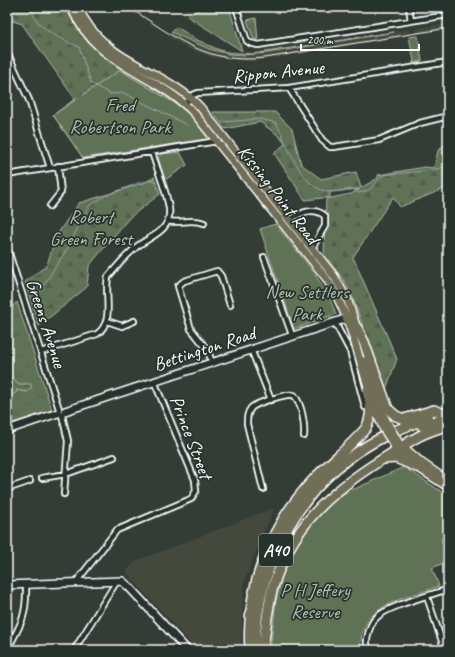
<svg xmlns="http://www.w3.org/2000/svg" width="455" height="657" viewBox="0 0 455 657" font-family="Caveat,sans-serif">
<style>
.built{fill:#44493e}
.grass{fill:url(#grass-tufts);stroke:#b0b8aa}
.forest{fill:url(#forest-firs);stroke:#b0b8aa}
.green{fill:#617255;stroke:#b0b8aa}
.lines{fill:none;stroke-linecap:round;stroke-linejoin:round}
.stream{stroke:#95a8ac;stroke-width:1}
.street-casing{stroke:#fff;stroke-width:8}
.secondary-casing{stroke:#fff;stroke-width:10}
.primary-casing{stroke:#fff;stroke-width:10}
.highway-casing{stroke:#fff;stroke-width:12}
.street{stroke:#26332d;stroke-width:4.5}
.secondary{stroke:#26332d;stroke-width:7}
.primary{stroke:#716e59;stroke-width:7}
.highway{stroke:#716e59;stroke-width:9}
.tram{stroke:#fff;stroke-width:1}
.primary-bridge-casing{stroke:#fff;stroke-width:10;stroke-linecap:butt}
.primary-bridge{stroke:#716e59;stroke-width:7}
.labels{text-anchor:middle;stroke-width:3.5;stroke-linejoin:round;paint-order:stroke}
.shield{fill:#26332d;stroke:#bec2c0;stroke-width:1}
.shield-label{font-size:18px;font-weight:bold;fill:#fff}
.street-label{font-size:19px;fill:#fff;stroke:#26332d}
.park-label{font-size:19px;fill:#b8c0b2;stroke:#26332d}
</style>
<defs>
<pattern id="grass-tufts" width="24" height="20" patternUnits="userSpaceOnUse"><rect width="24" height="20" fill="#617255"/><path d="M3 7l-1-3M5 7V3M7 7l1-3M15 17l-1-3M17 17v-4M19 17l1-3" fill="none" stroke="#545b50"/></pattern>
<pattern id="forest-firs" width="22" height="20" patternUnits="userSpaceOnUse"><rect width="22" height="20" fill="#617255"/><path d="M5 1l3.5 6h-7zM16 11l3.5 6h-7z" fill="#545b50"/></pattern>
</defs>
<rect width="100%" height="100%" fill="#343d35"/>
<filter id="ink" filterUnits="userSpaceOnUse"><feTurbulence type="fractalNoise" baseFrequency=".025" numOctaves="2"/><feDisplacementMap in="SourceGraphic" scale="8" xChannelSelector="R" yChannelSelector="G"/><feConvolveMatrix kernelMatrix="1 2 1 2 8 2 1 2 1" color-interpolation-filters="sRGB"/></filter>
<g filter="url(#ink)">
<path class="built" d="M123,7H136L140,10L136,15Z
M183,7H195L197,9L189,15Z
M448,24V30L415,35L416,28Z
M410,29L411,35L256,61L234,60L212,57L187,48L168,37L171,32L209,49L243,55L268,53Z
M274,508L244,582L241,647L235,650H197L126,572L136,561Z"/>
<path class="grass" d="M177,27L195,39L217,49L227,52L252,54L394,32L268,53L243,55L229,54L209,49L171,32Z
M17,302L52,410L7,425V311Z"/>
<path class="forest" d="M7,7H66C86,51 115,67 155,91C168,99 183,106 193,117C198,123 203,131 207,137L206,139L83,158L53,115L75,99L22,24L7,19Z
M212,112H275L292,129L301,164L321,179L356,172L361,188L378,178V175L425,167L434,168L438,151L448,141V187L400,207L393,197L353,257L397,359L385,392L353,298L344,281L324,254L326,199L351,194L360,189L330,192V197L305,200L274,153L285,144L279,136L260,122L225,129Z
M154,177L160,194L129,218L89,266L87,287L39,326L25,282L47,265L56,236L79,203L144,183Z
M7,377L13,378L19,384H31V389L27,392L16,390L17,392L7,398Z"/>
<path class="green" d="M204,7H229L242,51L187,16Z
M256,18L258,40L253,38L247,20Z
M418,36L422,61L412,63L414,61L409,37Z
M120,70L176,104L193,117L207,137L206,139L83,158L53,115Z
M180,152L187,165L165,180L158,157L162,154Z
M275,224C297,252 324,280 336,314L294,329L260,229Z
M404,467L448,496V537L441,539L448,561L432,568L439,586C405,599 357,604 361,650H270L276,601L282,575L298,542L316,514L343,494Z"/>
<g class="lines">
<path class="stream" d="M28,7C33,12 34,17 38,22C46,32 67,42 79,47L91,83L110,94L124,93L187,125
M222,122L261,119L276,123C288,144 301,191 331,192C338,192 346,190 353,189L359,193L369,190L383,175L433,170L441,168L448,162
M38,294L67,249L89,206L105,196L138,183L154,180"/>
<defs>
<path id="street" d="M236,7L247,41L250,43L258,45L448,15
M409,7L411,21
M7,52L29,100L50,168
M289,88L322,140L330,147H334L379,140L420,123L448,116
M185,104L193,95L198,93L289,88L448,62
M7,175L217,141
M50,206L61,192L58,166
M289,220C301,213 313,206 325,216V226L312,248
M168,221C181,224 191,218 204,223
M7,247L59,409
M264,257L292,335
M107,321L122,326L134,321
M335,323L350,351L365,407
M251,349L271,400
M41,352L97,334C115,321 104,296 108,277C116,267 125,257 134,249C148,236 172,233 169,208C166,189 157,170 152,152
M212,362L207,349L191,329L178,286L184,281L217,271L221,276L230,305
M62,415L68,441L64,494
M42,478L66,474L114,457
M7,489L30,481
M263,489L247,424C247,418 247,413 251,408C256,403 287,393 294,395C302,404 305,425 304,436
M76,582L117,530L191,499L196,491L195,480L154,381
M427,597L445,650
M7,650C22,623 27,615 26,584
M74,650L117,581
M368,650C365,641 369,625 376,618C387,606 431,595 448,589"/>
<path id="secondary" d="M65,411L351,317
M7,430L58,413
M7,585L122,581L129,587L187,650"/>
<path id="primary" d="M71,7C97,68 153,71 194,113L326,278C356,322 361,379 383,428
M78,7C103,64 162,67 200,107L334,276L348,301L358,332
M366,360L379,407L389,426
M399,443L422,463L448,481
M394,446L417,467L448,487"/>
<path id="highway" d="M357,328L364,342L388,409L396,416L404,419L434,410L442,413
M422,426L448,417
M397,430L428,418
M384,459L396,458L417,467
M255,649C256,560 304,476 385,436
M250,650C245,587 271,525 313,480C330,462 350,447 366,428C373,415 370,403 368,389
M263,650C266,629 267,608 273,587C291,527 330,492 381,460C392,454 403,445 414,439C425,432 437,429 448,425"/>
</defs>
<use href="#street" class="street-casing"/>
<use href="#secondary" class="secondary-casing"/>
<use href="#primary" class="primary-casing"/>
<use href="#highway" class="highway-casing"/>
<use href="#street" class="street"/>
<use href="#secondary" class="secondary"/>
<use href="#primary" class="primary"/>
<use href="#highway" class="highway"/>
<path class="tram" d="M128,7C175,36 204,65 265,58L448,28"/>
<defs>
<path id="primary-bridge" d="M389,426L399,443
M383,428L394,445"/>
</defs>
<use href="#primary-bridge" class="primary-bridge-casing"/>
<use href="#primary-bridge" class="primary-bridge"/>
</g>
</g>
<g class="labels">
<rect class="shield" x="259" y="534" width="34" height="32" rx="3"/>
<g class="shield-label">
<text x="276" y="556">A40</text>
</g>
<g class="street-label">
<text transform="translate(278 71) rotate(-6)" y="7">Rippon Avenue</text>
<text transform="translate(279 194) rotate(52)" y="7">Kissing Point Road</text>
<text transform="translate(47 323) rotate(72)" y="7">Greens Avenue</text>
<text transform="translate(204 348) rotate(-18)" y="7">Bettington Road</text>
<text transform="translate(192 437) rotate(69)" y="7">Prince Street</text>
</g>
<g class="park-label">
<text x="120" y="111">Fred<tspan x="120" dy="22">Robertson Park</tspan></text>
<text x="91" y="223">Robert<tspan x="91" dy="22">Green Forest</tspan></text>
<text x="307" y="298">New Settlers<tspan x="307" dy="22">Park</tspan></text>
<text x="315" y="596">P H Jeffery<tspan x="315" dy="22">Reserve</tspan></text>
</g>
</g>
<rect width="455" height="657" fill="none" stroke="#26332d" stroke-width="24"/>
<rect x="12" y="12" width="431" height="633" fill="none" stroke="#fff" stroke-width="1.5" filter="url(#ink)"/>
<path d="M301 44v6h118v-6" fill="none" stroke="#ffffff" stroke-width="2"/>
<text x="307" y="44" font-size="12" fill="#ffffff" stroke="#26332d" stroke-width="3" paint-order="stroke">200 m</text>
</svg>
